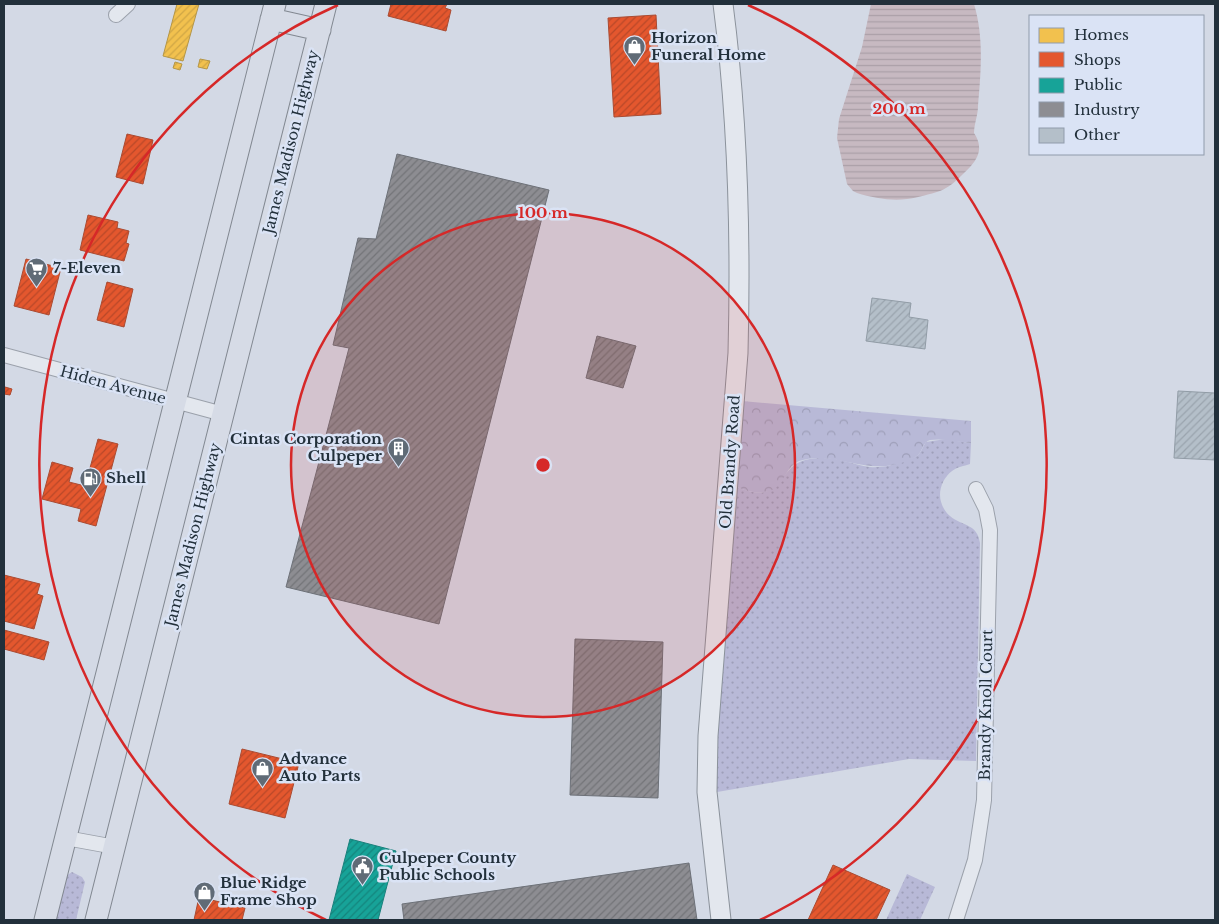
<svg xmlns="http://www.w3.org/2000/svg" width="1219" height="924" viewBox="0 0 1219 924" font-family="'Libre Baskerville',serif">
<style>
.grass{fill:url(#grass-dots)}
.forest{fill:url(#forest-crowns)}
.water{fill:url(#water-rules)}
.homes{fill:url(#homes-hatch);stroke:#b49648}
.shops{fill:url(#shops-hatch);stroke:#aa4b32}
.public{fill:url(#public-hatch);stroke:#1a807c}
.industry{fill:url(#industry-hatch);stroke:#6d7178}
.building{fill:url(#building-hatch);stroke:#919ca6}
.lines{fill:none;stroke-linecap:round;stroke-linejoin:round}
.street-casing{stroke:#9ba1ab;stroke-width:16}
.secondary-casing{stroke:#8b929b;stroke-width:21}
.primary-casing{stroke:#828891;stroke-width:23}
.street{stroke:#e3e7ee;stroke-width:14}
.secondary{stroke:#e3e7ee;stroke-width:19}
.primary{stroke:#d6dbe6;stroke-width:21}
.ring{fill:none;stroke:#d62828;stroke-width:2.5}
.labels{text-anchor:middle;stroke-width:5;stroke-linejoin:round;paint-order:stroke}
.poi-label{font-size:15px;font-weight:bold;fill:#22303b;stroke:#dae3f5;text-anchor:start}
.street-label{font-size:15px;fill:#22303b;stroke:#dae3f5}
.centre{fill:#d62828;stroke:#dae3f5;stroke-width:2.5}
.ring-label{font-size:15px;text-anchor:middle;font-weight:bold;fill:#d62828;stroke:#dae3f5;stroke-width:5;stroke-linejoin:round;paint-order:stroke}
</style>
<defs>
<pattern id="grass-dots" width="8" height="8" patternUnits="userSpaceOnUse" patternTransform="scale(1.25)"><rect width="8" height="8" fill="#b8b9d7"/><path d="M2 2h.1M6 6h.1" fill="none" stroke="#9e9fb9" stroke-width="1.8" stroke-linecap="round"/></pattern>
<pattern id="forest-crowns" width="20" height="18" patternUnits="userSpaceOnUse" patternTransform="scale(1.25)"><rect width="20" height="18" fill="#b8b9d7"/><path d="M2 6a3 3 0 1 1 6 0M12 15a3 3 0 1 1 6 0" fill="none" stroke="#9e9fb9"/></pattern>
<pattern id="water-rules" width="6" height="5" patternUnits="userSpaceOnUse" patternTransform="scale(1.25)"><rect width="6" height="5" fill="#c7b9c1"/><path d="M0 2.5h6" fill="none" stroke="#ab9fa7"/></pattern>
<pattern id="homes-hatch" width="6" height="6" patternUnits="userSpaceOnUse" patternTransform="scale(1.25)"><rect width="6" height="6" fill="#f2c14e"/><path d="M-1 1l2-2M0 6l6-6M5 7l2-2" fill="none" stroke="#cfa645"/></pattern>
<pattern id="shops-hatch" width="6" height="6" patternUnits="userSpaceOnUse" patternTransform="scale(1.25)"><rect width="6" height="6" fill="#e4572e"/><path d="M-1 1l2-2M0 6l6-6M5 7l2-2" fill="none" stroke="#b84828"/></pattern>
<pattern id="public-hatch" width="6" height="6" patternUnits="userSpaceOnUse" patternTransform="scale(1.25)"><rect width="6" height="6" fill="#17a398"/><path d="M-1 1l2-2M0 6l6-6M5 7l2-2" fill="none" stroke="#14857d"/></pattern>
<pattern id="industry-hatch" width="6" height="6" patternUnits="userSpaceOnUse" patternTransform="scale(1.25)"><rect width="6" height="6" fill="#8d8d92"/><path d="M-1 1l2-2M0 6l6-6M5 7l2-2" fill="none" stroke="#737478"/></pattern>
<pattern id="building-hatch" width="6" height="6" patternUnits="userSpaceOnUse" patternTransform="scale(1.25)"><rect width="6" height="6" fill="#b4bfc9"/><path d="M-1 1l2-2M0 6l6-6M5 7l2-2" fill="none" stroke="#9aa4ae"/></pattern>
</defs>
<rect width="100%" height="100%" fill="#d3d9e5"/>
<path class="grass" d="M946,439L963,442L971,443L970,464C964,466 957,467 952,471C938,482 935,503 950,516C963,527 977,523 980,543L976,761L909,759L717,792L714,775L737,487C786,508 775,464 810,459C836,455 848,464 870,467C882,468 894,465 904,461C909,459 914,458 918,455C922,451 923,446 926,442Z
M72,872L82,877L85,882L76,920H53L66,876Z
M907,874L935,887L920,920H886Z"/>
<path class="forest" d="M742,401L971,421V443C957,442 944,438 930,440C923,442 923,450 918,455C911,461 895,465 886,466C856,469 829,451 799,461C791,464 786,474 782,481C771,497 752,494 737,487Z"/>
<path class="water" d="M871,4H974C984,37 981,72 978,106C978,115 974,124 974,133C986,151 975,163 962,175C956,181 948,188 940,191C930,194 917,198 907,199C891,201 873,198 857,193L853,191L847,184L837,138L839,119L862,47Z"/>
<path class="homes" d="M177,4H199L183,61L163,56Z
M200,59L210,61L207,69L198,67Z
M175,62L182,64L180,70L173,68Z"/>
<path class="shops" d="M391,4H447L445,8L451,10L446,31L388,16Z
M656,15L661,114L614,117L608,18Z
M127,134L153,140L143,184L116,177Z
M88,215L118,222L117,228L129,231L126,243L129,244L124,261L80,250Z
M26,259L61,268L49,315L14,306Z
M107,282L133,289L124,327L97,320Z
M5,387L12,389L10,395L4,394Z
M98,439L118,444L96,526L78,521L81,509L42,499L52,462L73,468L69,482L85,486Z
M4,575L40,584L37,594L43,596L34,629L4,621Z
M4,630L49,642L44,660L4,649Z
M242,749L299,763L285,818L229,804Z
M833,865L890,890L876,920H808Z
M199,897L245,908L242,920H194Z"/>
<path class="public" d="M350,839L396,851L378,920H329Z"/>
<path class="industry" d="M397,154L549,190L439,624L286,587L349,348L333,345L358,238L376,239Z
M597,336L636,346L623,388L586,378Z
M575,639L663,642L658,798L570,795Z
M689,863L697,920H404L402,904Z"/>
<path class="building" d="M872,298L911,303L909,317L928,320L925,349L866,341Z
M1178,391L1215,393V460L1174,458Z"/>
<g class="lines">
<defs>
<path id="street" d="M116,15L128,4
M4,355L223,414
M66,838L115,847
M956,920L975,860L984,800L990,530L986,509L976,489"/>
<path id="secondary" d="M721,920L707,792L708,736L738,353C741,237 738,119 723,4"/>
<path id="primary" d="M271,19L320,30
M45,920L275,4
M96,920L326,4"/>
</defs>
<use href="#street" class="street-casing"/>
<use href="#secondary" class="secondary-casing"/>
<use href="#primary" class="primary-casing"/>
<use href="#street" class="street"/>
<use href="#secondary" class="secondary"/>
<use href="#primary" class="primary"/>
</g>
<circle cx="543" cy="465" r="252" fill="#d62828" fill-opacity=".12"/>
<g class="ring">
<circle cx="543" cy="465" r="252"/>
<path d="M326 920A504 504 0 0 1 338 5M748 5A504 504 0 0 1 760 920"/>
</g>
<defs>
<symbol id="shop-pin" viewBox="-11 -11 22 30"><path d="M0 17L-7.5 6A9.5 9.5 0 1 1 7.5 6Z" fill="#606b76" stroke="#dae3f5"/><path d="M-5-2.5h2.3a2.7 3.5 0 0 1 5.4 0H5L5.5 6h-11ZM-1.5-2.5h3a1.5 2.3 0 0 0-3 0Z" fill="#fff"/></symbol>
<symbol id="supermarket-pin" viewBox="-11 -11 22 30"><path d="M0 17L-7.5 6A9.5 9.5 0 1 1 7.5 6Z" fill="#606b76" stroke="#dae3f5"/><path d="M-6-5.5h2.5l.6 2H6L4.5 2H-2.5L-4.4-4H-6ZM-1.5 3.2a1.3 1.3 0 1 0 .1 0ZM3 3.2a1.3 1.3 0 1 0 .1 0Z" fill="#fff"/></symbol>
<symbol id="building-pin" viewBox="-11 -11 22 30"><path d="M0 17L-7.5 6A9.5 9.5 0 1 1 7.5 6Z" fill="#606b76" stroke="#dae3f5"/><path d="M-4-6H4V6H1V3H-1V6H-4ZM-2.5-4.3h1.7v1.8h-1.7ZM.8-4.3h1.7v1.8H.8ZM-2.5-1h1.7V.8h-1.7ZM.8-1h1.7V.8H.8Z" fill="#fff"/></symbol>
<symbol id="fuel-pin" viewBox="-11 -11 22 30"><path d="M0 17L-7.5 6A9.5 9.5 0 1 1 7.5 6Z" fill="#606b76" stroke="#dae3f5"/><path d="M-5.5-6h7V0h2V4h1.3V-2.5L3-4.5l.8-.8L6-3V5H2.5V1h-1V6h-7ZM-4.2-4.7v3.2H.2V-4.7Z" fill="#fff"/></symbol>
<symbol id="civic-pin" viewBox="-11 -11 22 30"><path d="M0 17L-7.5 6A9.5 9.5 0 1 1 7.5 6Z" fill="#606b76" stroke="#dae3f5"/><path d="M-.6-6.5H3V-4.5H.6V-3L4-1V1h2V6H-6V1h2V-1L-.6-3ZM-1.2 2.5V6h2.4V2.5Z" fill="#fff"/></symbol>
</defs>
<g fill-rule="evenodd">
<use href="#shop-pin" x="622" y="34" width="25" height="34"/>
<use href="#supermarket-pin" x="24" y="256" width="25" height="34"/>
<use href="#building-pin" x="386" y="436" width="25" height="34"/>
<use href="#fuel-pin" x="78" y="466" width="25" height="34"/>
<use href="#shop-pin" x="250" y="756" width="25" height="34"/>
<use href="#civic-pin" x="350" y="854" width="25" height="34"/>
<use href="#shop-pin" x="192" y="880" width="25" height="34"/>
</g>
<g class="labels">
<g class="poi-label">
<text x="651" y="43">Horizon<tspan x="651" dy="17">Funeral Home</tspan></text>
<text x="53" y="273">7-Eleven</text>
<text x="382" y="444" text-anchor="end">Cintas Corporation<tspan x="382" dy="17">Culpeper</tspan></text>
<text x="106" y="483">Shell</text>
<text x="279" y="764">Advance<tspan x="279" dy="17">Auto Parts</tspan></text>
<text x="379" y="863">Culpeper County<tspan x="379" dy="17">Public Schools</tspan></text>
<text x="220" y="888">Blue Ridge<tspan x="220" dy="17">Frame Shop</tspan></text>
</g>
<g class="street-label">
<text transform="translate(291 142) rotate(-76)" y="5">James Madison Highway</text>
<text transform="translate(113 385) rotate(15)" y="5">Hiden Avenue</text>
<text transform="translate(730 462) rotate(-86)" y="5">Old Brandy Road</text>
<text transform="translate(193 535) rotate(-76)" y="5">James Madison Highway</text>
<text transform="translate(986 705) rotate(-89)" y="5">Brandy Knoll Court</text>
</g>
</g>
<circle cx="543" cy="465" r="8" class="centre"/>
<g class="ring-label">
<text x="899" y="114">200 m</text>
<text x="543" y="218">100 m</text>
</g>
<rect width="1219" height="924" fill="none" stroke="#22303b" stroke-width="10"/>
<rect x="1029" y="15" width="175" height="140" fill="#dae3f5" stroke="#909bab"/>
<rect x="1039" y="28" width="25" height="15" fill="#f2c14e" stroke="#909bab"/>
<text x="1074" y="40" font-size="15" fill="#22303b">Homes</text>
<rect x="1039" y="52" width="25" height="15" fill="#e4572e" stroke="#909bab"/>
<text x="1074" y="65" font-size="15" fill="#22303b">Shops</text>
<rect x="1039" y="78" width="25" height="15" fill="#17a398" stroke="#909bab"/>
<text x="1074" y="90" font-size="15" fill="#22303b">Public</text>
<rect x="1039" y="102" width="25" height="15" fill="#8d8d92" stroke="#909bab"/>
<text x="1074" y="115" font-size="15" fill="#22303b">Industry</text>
<rect x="1039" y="128" width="25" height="15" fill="#b4bfc9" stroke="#909bab"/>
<text x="1074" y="140" font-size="15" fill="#22303b">Other</text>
</svg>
